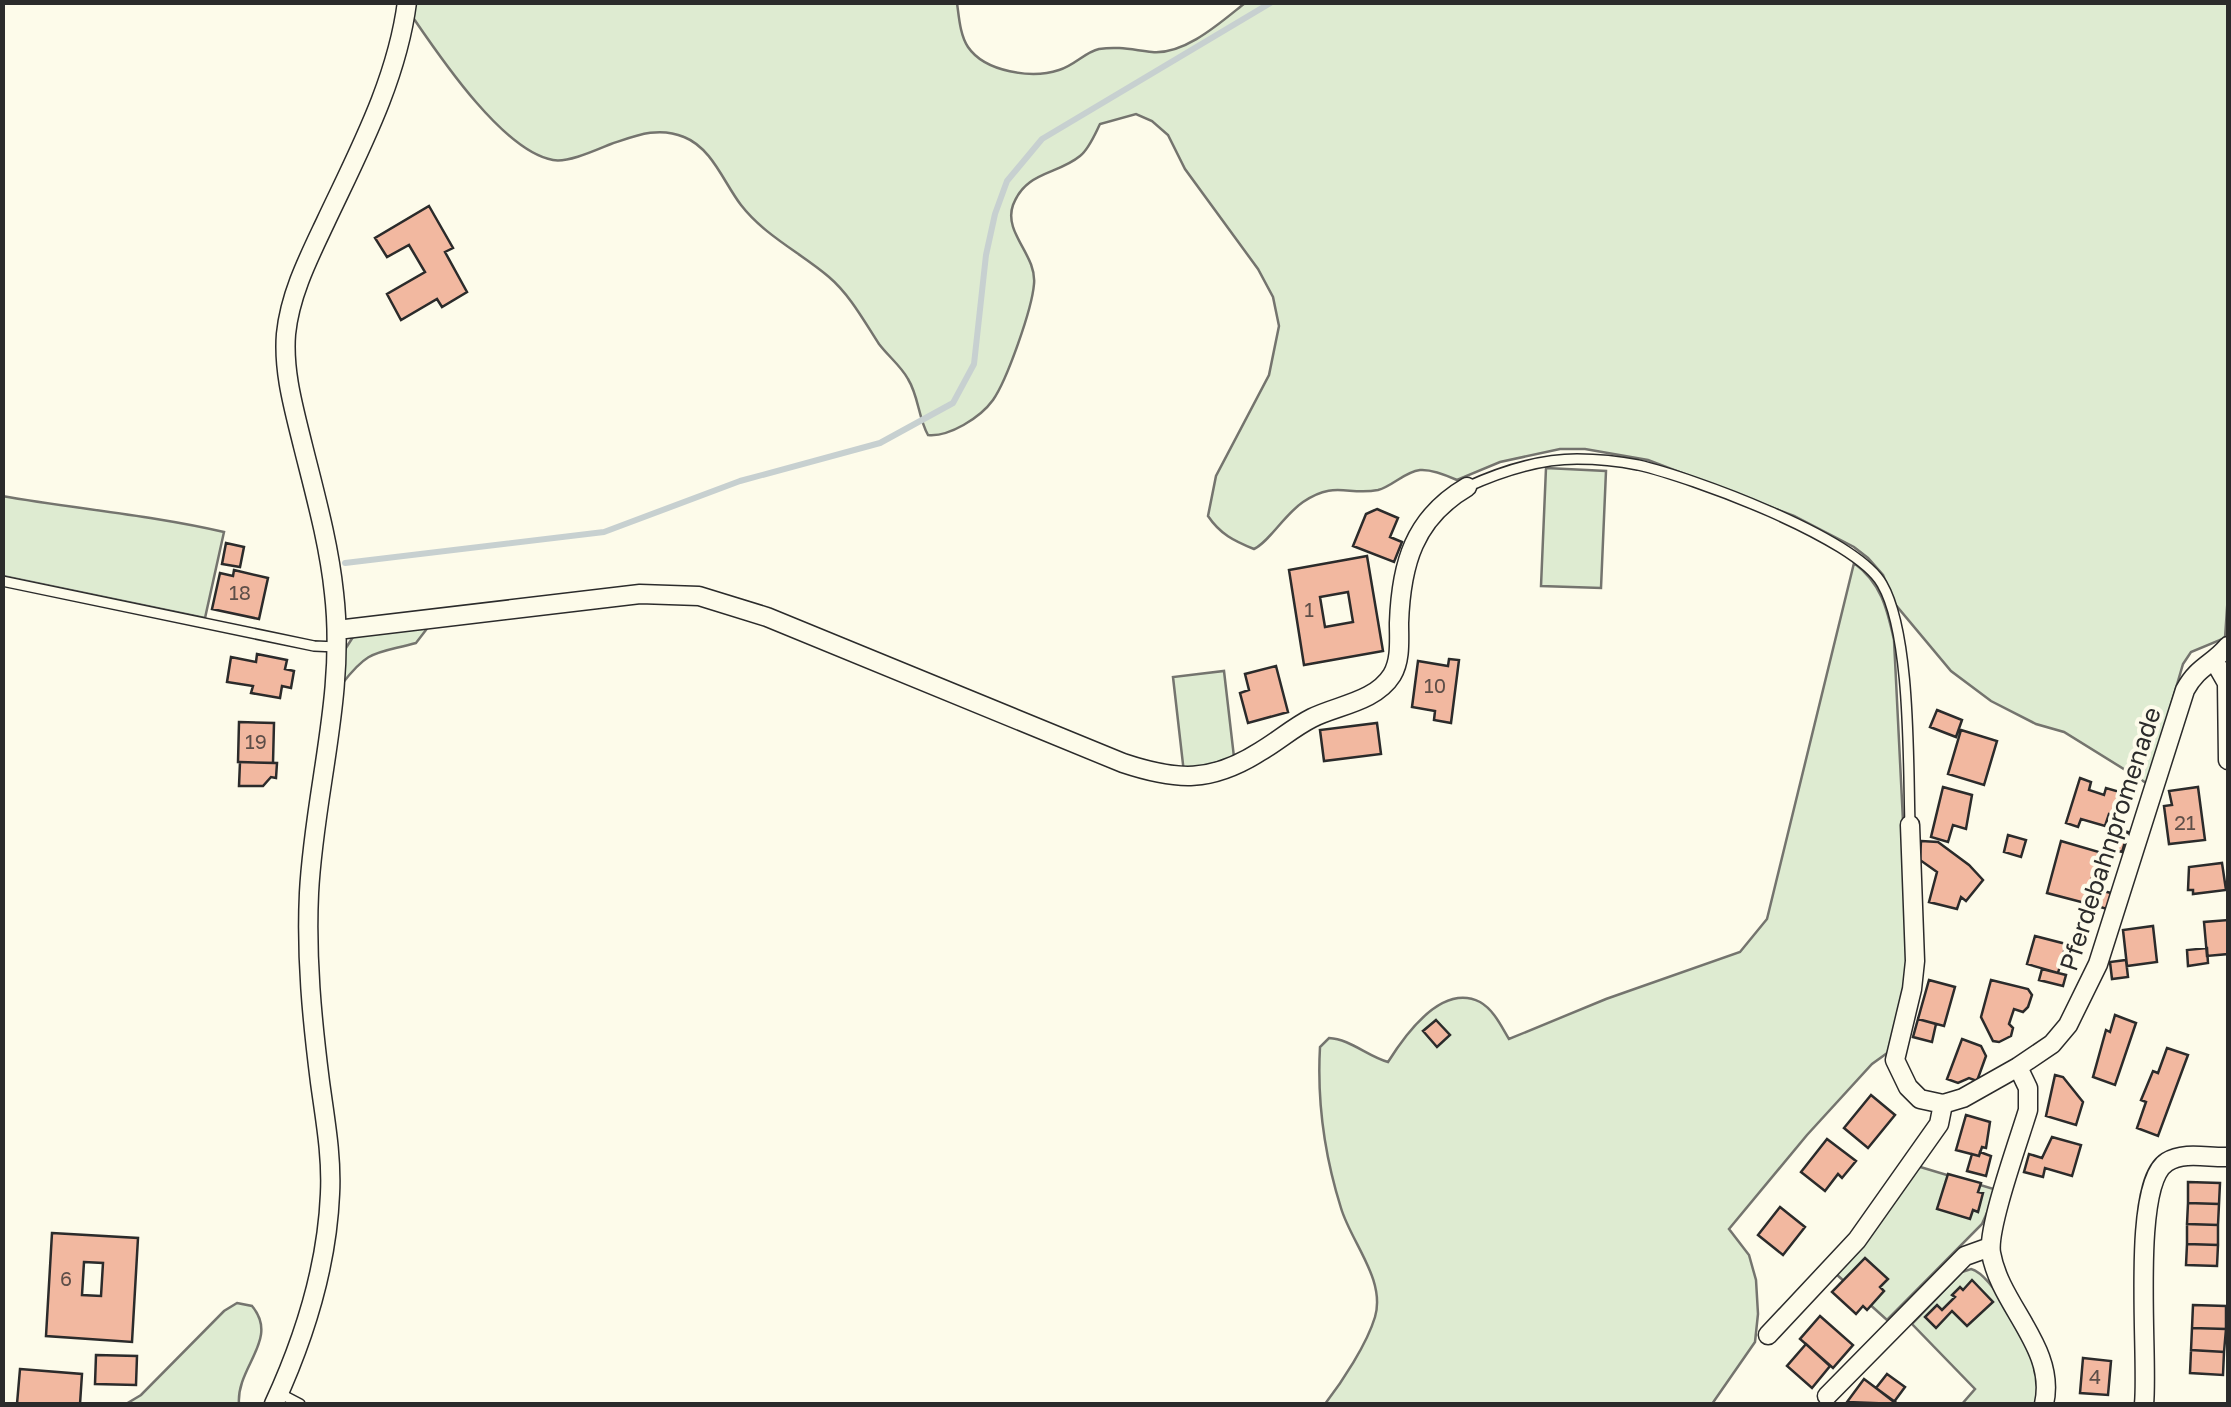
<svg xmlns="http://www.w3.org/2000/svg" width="2231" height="1407" viewBox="0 0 2231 1407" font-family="'Golos Text',sans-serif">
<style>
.green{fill:#deebd1;stroke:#74746e;stroke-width:2.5}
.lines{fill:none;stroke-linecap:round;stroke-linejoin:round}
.stream{stroke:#c7d0d0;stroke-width:6}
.building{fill:#f2b8a0;stroke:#2b2b2b;stroke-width:2.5;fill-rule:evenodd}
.lane-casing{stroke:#2b2b2b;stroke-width:12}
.street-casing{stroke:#2b2b2b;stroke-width:21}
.lane{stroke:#fdfbea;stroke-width:9}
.street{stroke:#fdfbea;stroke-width:18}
.labels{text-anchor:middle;stroke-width:8;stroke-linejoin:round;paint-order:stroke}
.number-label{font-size:20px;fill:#5d4e48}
.street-label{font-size:25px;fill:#2b2b2b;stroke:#fdfbea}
</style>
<rect width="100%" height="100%" fill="#fdfbea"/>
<path class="green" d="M414,2L957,3C959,17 960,35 968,47C985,72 1032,79 1059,70C1074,66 1085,52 1099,49C1119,46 1133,50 1152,52C1185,55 1221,22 1245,3H2228V594L2225,638L2191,652L2183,664L2148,784L2064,732L2036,724L1991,701L1951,671L1895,604L1883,575L1868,558L1854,547L1794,516L1648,460L1585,449H1560L1500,462L1457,480C1446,475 1432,469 1420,470C1404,472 1393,486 1378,490C1348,496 1335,480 1303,502C1284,515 1269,542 1254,549C1234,541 1220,534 1208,516L1216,476L1269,375L1279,326L1273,297L1258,269L1185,169L1168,135L1152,121L1136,114L1100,124C1095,134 1089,149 1080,156C1057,175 1026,171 1013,205C1003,233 1037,255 1034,284C1032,309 1007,380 993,400C980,418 949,437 928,435C918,417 919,397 908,379C901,366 888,356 879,344C864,321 850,295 829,277C801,253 765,236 741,205C724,183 712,148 684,137C658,126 635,136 611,144C596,150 568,163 553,160C503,151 440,57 412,16Z
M1546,468L1606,471L1601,588L1541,586Z
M2,496C76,509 151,515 224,532L205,618L3,576Z
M1854,563C1881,583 1887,608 1894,640L1910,962L1890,1051L1872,1064L1807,1135L1729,1229L1749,1255L1756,1280L1758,1314L1755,1342L1712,1404H1325C1342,1382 1367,1344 1375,1317C1386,1280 1351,1242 1341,1208C1325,1157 1317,1100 1320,1047L1329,1038C1350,1039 1367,1056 1388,1062C1405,1035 1442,983 1480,1002C1494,1010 1501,1026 1509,1039L1606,999L1740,952L1767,919Z
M429,626L416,643C375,654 369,649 342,684L344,651L353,637Z
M1224,671L1234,757L1184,773L1173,677Z
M1917,1166L1997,1190L1982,1224L1887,1320L1835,1273Z
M1971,1269C1994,1275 2031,1349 2037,1373C2040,1384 2038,1394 2035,1404H1962L1975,1389L1912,1324L1962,1272Z
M237,1303L252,1306C280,1339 236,1367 239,1404H126L141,1395L224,1311Z"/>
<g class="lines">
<path class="stream" d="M345,563L604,532L740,481L880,443L953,403L974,364L986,255L995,214L1007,181L1042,139L1272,2"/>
</g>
<path class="building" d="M429,206L453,248L445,252L467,292L442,307L437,299L401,320L387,294L425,272L409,245L387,257L375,238Z
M1377,509L1398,518L1390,537L1402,542L1394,562L1353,546L1366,514Z
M226,543L244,547L240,567L222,564Z
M1367,556L1383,651L1304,665L1289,570ZM1348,592L1353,622L1325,627L1320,597Z
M234,570L268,578L259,619L212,609L220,573L233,576Z
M257,654L287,660L285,669L294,671L291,688L282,686L280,698L251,693L253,686L227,682L231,657L256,662Z
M1449,659L1459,660L1451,723L1434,720L1435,711L1412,707L1418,661L1448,666Z
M1276,666L1288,712L1248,723L1240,693L1249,690L1245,674Z
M1937,710L1962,720L1956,737L1930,727Z
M239,722L274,723L273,763L238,762Z
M1377,723L1381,754L1324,761L1320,730Z
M1961,730L1997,741L1984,785L1948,774Z
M240,762L277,763L276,778L271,777L263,786H239Z
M2080,778L2091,782L2089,790L2104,795L2106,788L2120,792L2113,815L2109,814L2105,826L2081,819L2078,827L2066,823Z
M1943,787L1972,795L1966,829L1953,825L1948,842L1931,837Z
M2198,787L2205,840L2169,844L2164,806L2172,805L2169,791Z
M2111,827L2128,832L2122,852L2105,847Z
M2008,835L2026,840L2021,857L2004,852Z
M1921,841L1938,842L1969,865L1983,880L1966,901L1961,897L1957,909L1929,902L1937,872L1920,860Z
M2061,841L2099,852L2085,903L2047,893Z
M2222,863L2226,890L2193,894V890H2188L2189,867Z
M2095,889L2111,893L2107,909L2090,904Z
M2228,920V954L2207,956L2204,922Z
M2153,926L2157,962L2127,966L2123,930Z
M2035,936L2066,944L2058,973L2027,964Z
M2207,948L2208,963L2188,966L2187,950Z
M2126,960L2128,977L2112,979L2110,962Z
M2042,969L2066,975L2063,986L2039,980Z
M1929,980L1955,987L1944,1026L1918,1019Z
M1991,980L2028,989L2032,995L2028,1007L2023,1012L2014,1009L2009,1024L2013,1028L2011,1036L1999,1042L1993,1041L1981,1017Z
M2115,1015L2136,1023L2115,1085L2093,1077L2106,1030L2110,1032Z
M1918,1019L1936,1024L1932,1042L1913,1037Z
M1436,1020L1450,1035L1437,1047L1423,1031Z
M1962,1039L1981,1046L1986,1056L1977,1081L1969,1078L1958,1083L1947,1079Z
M2167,1048L2188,1055L2158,1136L2137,1128L2146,1102L2141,1100L2153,1071L2158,1073Z
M2055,1075L2063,1077L2083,1102L2076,1125L2046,1116Z
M1871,1095L1895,1115L1868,1148L1844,1128Z
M1966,1115L1990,1122L1986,1148L1982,1147L1979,1156L1956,1150Z
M2052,1137L2081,1145L2072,1176L2045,1168L2043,1177L2024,1172L2029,1154L2042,1158Z
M1827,1139L1856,1161L1842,1178L1838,1174L1825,1191L1801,1172Z
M1980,1152L1991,1156L1986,1176L1967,1171L1972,1154L1979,1156Z
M1948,1174L1981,1183L1978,1192L1983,1193L1978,1212L1973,1210L1970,1219L1937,1209Z
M2188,1182L2220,1183L2219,1204L2188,1203Z
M2188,1203L2219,1204L2218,1225L2187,1224Z
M1780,1207L1805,1227L1783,1255L1758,1235Z
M2187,1224L2218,1225V1245L2187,1244Z
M52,1233L138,1238L132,1342L46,1336ZM84,1262L103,1263L101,1296L82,1295Z
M2187,1244L2218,1245L2217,1266L2186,1265Z
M1865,1258L1888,1279L1880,1287L1884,1291L1867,1310L1863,1306L1856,1314L1832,1292Z
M1972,1280L1993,1302L1967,1326L1952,1311L1936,1328L1925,1317L1937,1305L1942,1310L1955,1297L1952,1295L1960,1287L1963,1290Z
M2193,1305L2226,1306V1329L2192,1328Z
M1820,1316L1853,1345L1833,1368L1800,1339Z
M2192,1328L2226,1329L2224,1352L2191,1350Z
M1806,1344L1830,1366L1812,1388L1787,1366Z
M2191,1350L2224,1352L2223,1375L2190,1373Z
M96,1355L137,1356L136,1385L95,1384Z
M2083,1358L2111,1361L2108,1395L2080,1393Z
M20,1369L82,1374L80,1404H17Z
M1887,1374L1905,1387L1894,1402L1876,1388Z
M1864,1379L1876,1388L1898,1404L1847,1402Z"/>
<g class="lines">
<defs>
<path id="lane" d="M1467,487C1502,471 1538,459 1577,459C1597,459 1618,461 1638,465C1691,477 1855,537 1882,584C1911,634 1908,764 1910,825
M2,581L314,646L337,647
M279,1393L300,1404"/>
<path id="street" d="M337,630L640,594L699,596L767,617L1123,763C1177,781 1211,783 1261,751C1278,741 1294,727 1312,718C1338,705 1375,702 1392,675C1401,660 1399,640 1399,623C1401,564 1414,518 1467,487
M2215,662L2227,683L2228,760
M1910,825L1915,961L1912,989L1895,1060L1908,1087L1920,1099L1943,1104L1963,1098L2018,1067L2052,1044L2068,1025L2098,964L2185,690C2198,666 2212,665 2228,646
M2018,1067L2028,1088V1110C2019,1140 1987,1228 1991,1253C2000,1306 2057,1348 2044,1404
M1768,1335L1857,1240L1939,1124L1943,1104
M1827,1396L1965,1256L1990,1247
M274,1404C304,1339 327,1266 330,1194C332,1156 325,1119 320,1082C312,1019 306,957 309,893C314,792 346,696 334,593C329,544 315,494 303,446C294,409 283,372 286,334C290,294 309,257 326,221C359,151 397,80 407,2
M2144,1404C2149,1359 2130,1185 2167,1162C2184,1151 2209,1158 2228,1157"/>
</defs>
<use href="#lane" class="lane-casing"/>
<use href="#street" class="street-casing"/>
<use href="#lane" class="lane"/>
<use href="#street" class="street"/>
</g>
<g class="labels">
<g class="number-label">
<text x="240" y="600">18</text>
<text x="1309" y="617">1</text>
<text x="1435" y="693">10</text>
<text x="256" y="749">19</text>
<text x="2185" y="830">21</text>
<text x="66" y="1286">6</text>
<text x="2095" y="1384">4</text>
</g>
<g class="street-label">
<text transform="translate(2110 839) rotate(-72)" y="9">Pferdebahnpromenade</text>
</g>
</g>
<rect width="2231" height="1407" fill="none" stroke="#2b2b2b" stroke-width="10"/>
</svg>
